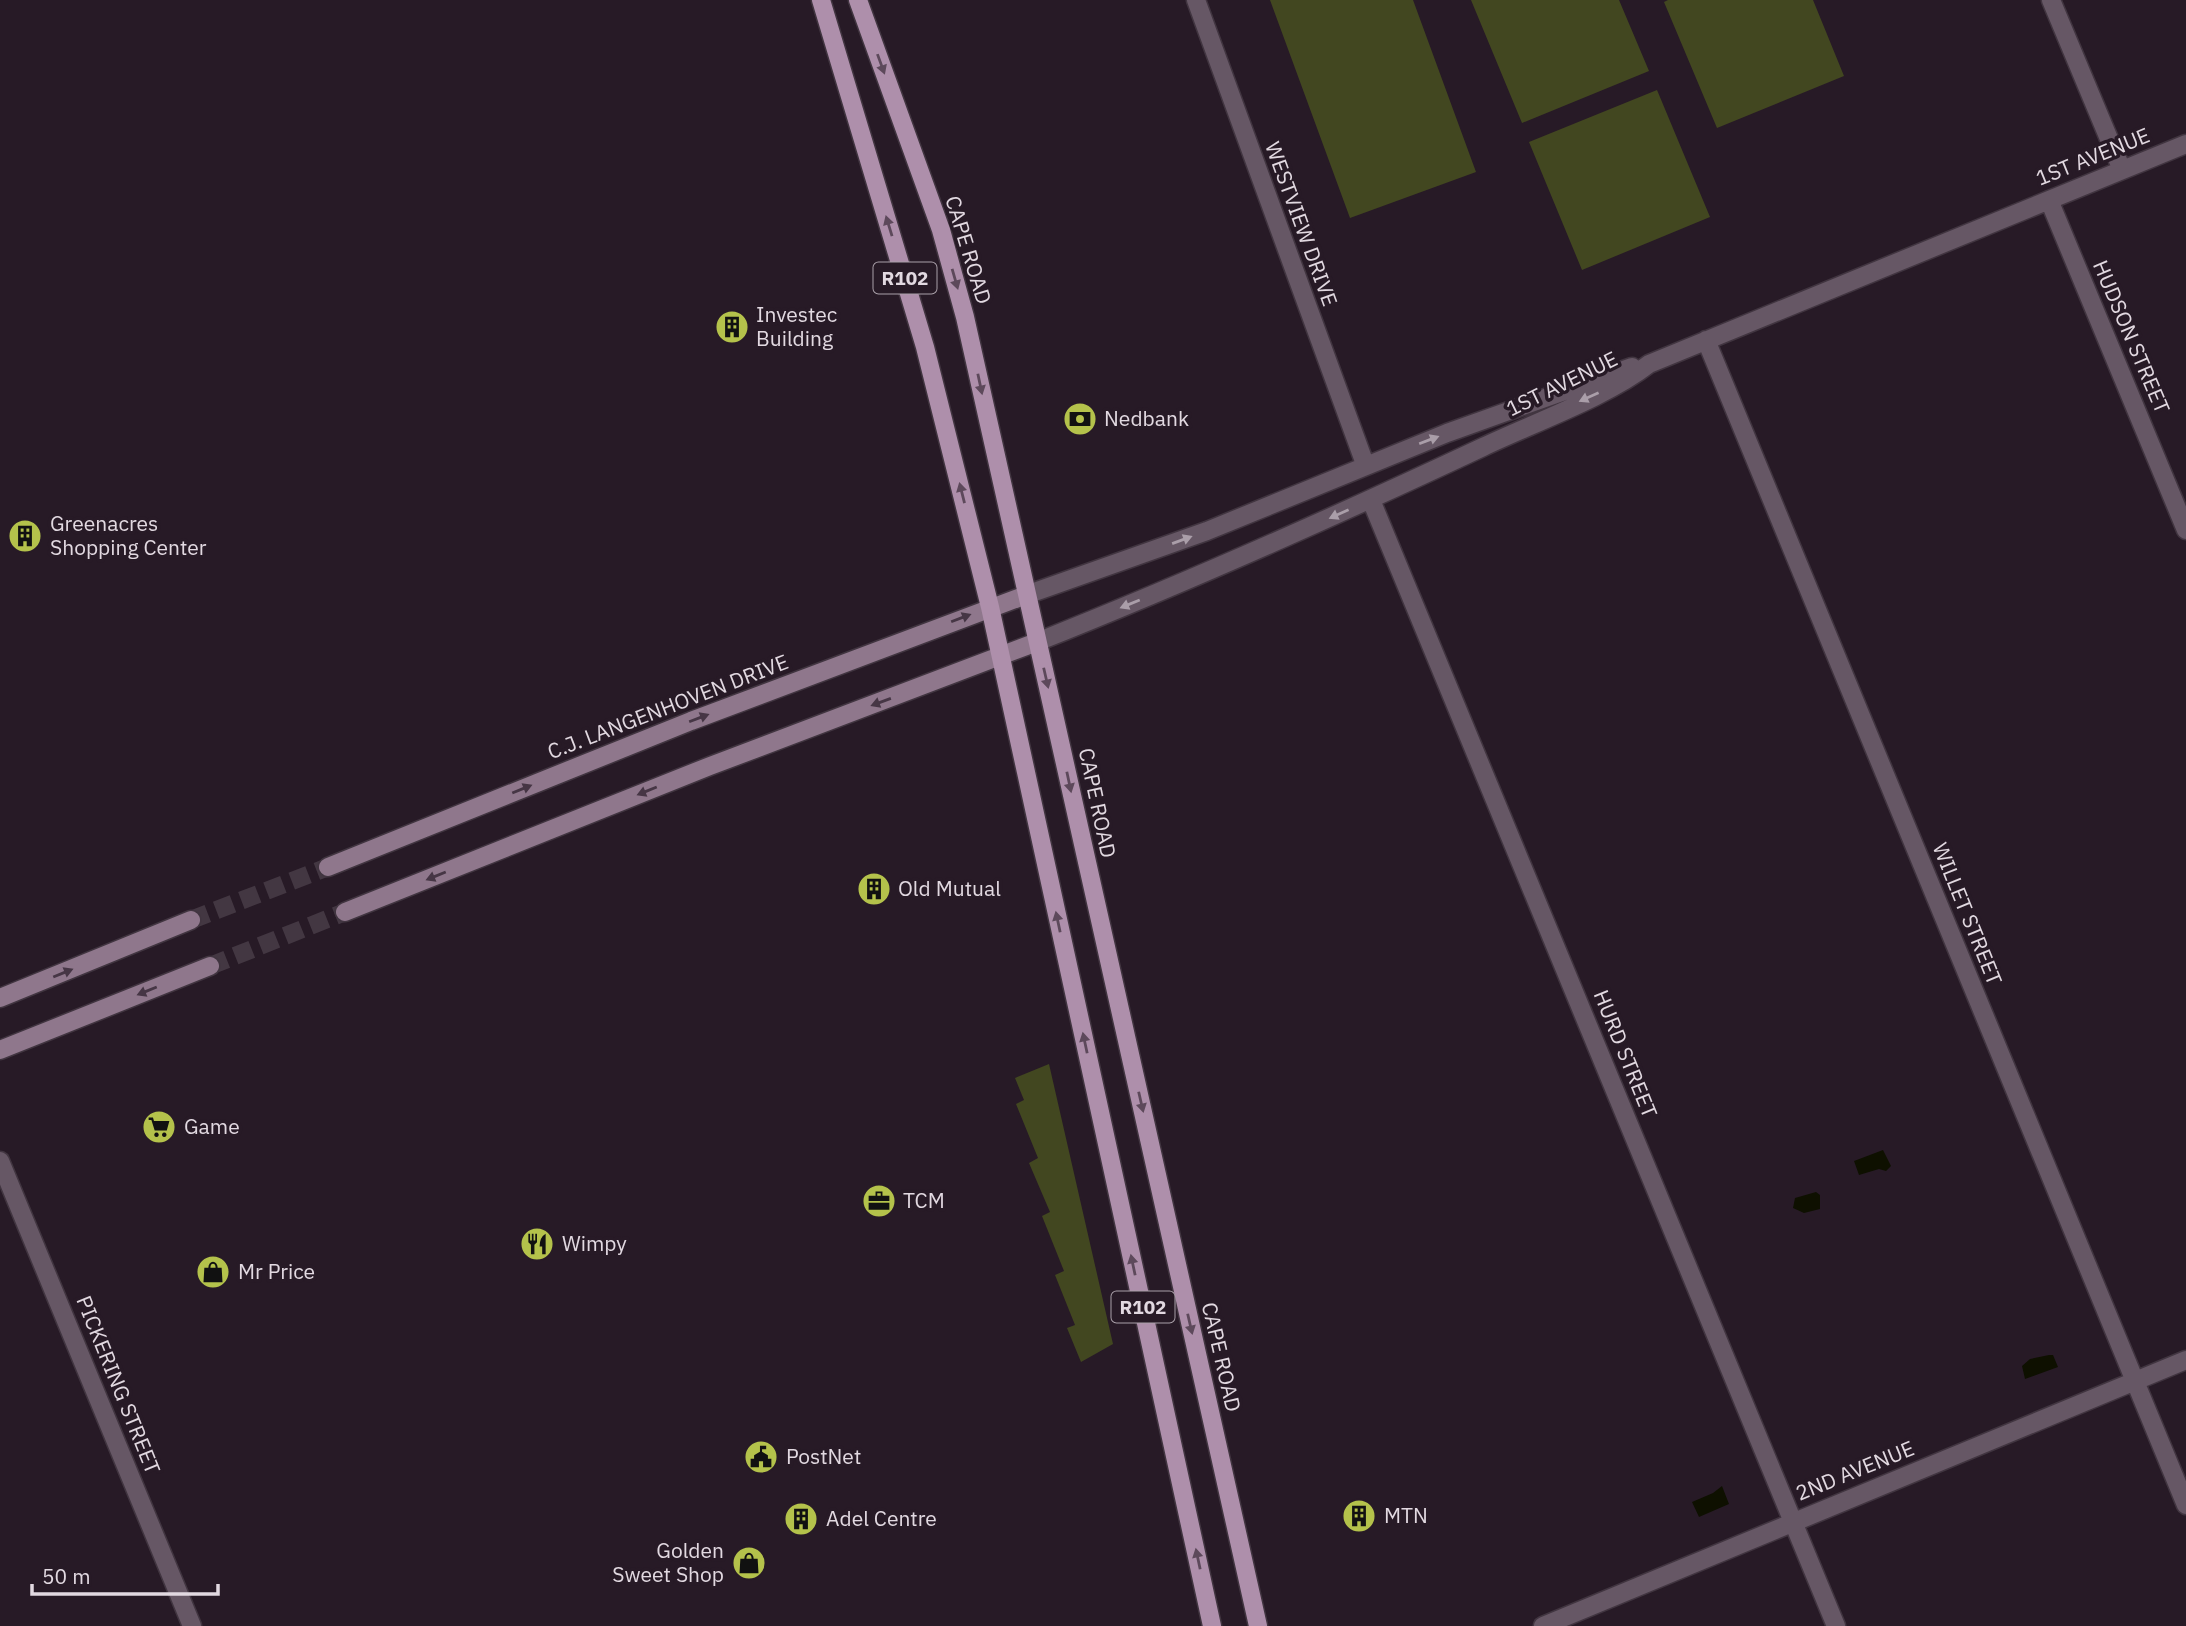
<svg xmlns="http://www.w3.org/2000/svg" width="2186" height="1626" viewBox="0 0 2186 1626" font-family="'IBM Plex Sans',sans-serif">
<style>
.green{fill:#424720}
.water{fill:#0e1000}
.lines{fill:none;stroke-linecap:round;stroke-linejoin:round}
.secondary-tunnel{stroke:#433742;stroke-width:18;stroke-dasharray:18 9;stroke-linecap:butt}
.street-casing{stroke:#413540;stroke-width:21}
.secondary-casing{stroke:#413540;stroke-width:21}
.primary-casing{stroke:#413540;stroke-width:21}
.street{stroke:#665765;stroke-width:18}
.secondary{stroke:#8f778c;stroke-width:18}
.primary{stroke:#ae8fab;stroke-width:18}
.oneway{fill:#5d495b}
.oneway2{fill:#aa9ea9}
.oneway3{fill:#463645}
.labels{text-anchor:middle;stroke-width:7;stroke-linejoin:round;paint-order:stroke}
.shield{fill:#271a26;stroke:#aaa0a9;stroke-width:2}
.shield-label{font-size:19px;font-weight:bold;fill:#e2d9e1}
.street-label{font-size:21px;fill:#e2d9e1;stroke:#271a26}
.poi-label{font-size:21px;fill:#e2d9e1;stroke:#271a26;text-anchor:start}
</style>
<rect width="100%" height="100%" fill="#271a26"/>
<path class="green" d="M1270,0H1413L1476,172L1350,218Z
M1471,0H1619L1649,71L1522,123Z
M1668,0H1813L1844,76L1717,128L1664,2Z
M1657,90L1710,217L1582,270L1529,142Z
M1049,1064L1113,1344L1081,1362L1067,1328L1075,1325L1055,1275L1064,1271L1042,1216L1050,1212L1029,1163L1038,1158L1016,1104L1024,1100L1015,1078Z"/>
<path class="water" d="M1883,1150L1891,1166L1886,1171L1879,1169L1859,1175L1854,1161Z
M1816,1192L1820,1195V1209L1804,1213L1793,1208L1795,1198Z
M2049,1355H2053L2058,1367L2025,1379L2022,1366L2030,1359Z
M1722,1486L1729,1504L1699,1517L1692,1502L1713,1493Z"/>
<g class="lines">
<path class="secondary-tunnel" d="M191,920L328,867
M210,966L345,912"/>
<defs>
<path id="street" d="M1196,0L1365,464
M2051,0L2122,170
M2049,200L2186,530
M1706,340L2186,1505
M1371,500L1836,1626
M1026,595L1207,531L1447,433L1632,367
M1037,642C1188,582 1336,516 1483,447C1533,423 1607,397 1649,364L2186,144
M0,1161L192,1626
M1543,1626L2186,1360"/>
<path id="secondary" d="M328,867L691,721L1026,595
M345,912L710,766L1037,642
M0,998L191,920
M0,1050L210,966"/>
<path id="primary" d="M821,0L925,347L990,607L1212,1626
M858,0L941,230L965,317L1258,1626"/>
</defs>
<use href="#street" class="street-casing"/>
<use href="#secondary" class="secondary-casing"/>
<use href="#primary" class="primary-casing"/>
<use href="#street" class="street"/>
<use href="#secondary" class="secondary"/>
<use href="#primary" class="primary"/>
</g>
<defs><path id="oneway-solid" d="M-6-.8H1V-3.2L6.5 0L1 3.2V.8H-6Z" transform="scale(1.75)"/></defs>
<g class="oneway">
<use href="#oneway-solid" transform="translate(881 64) rotate(70)"/>
<use href="#oneway-solid" transform="translate(889 226) rotate(-107)"/>
<use href="#oneway-solid" transform="translate(955 279) rotate(74)"/>
<use href="#oneway-solid" transform="translate(980 384) rotate(78)"/>
<use href="#oneway-solid" transform="translate(962 493) rotate(-104)"/>
<use href="#oneway-solid" transform="translate(1046 678) rotate(77)"/>
<use href="#oneway-solid" transform="translate(1069 782) rotate(78)"/>
<use href="#oneway-solid" transform="translate(1058 922) rotate(-102)"/>
<use href="#oneway-solid" transform="translate(1085 1043) rotate(-102)"/>
<use href="#oneway-solid" transform="translate(1141 1102) rotate(77)"/>
<use href="#oneway-solid" transform="translate(1133 1265) rotate(-102)"/>
<use href="#oneway-solid" transform="translate(1190 1324) rotate(77)"/>
<use href="#oneway-solid" transform="translate(1198 1559) rotate(-102)"/>
</g>
<g class="oneway2">
<use href="#oneway-solid" transform="translate(1589 397) rotate(156)"/>
<use href="#oneway-solid" transform="translate(1429 440) rotate(-21)"/>
<use href="#oneway-solid" transform="translate(1339 514) rotate(156)"/>
<use href="#oneway-solid" transform="translate(1182 540) rotate(-20)"/>
<use href="#oneway-solid" transform="translate(1130 604) rotate(158)"/>
</g>
<g class="oneway3">
<use href="#oneway-solid" transform="translate(961 618) rotate(-21)"/>
<use href="#oneway-solid" transform="translate(881 702) rotate(160)"/>
<use href="#oneway-solid" transform="translate(699 718) rotate(-21)"/>
<use href="#oneway-solid" transform="translate(522 789) rotate(-22)"/>
<use href="#oneway-solid" transform="translate(647 791) rotate(158)"/>
<use href="#oneway-solid" transform="translate(436 876) rotate(158)"/>
<use href="#oneway-solid" transform="translate(63 973) rotate(-22)"/>
<use href="#oneway-solid" transform="translate(147 991) rotate(158)"/>
</g>
<defs>
<symbol id="building-disc" viewBox="-11 -11 22 22"><circle r="9.5" fill="#b4c24b" stroke="#271a26"/><path d="M-4-6H4V6H1V3H-1V6H-4ZM-2.5-4.3h1.7v1.8h-1.7ZM.8-4.3h1.7v1.8H.8ZM-2.5-1h1.7V.8h-1.7ZM.8-1h1.7V.8H.8Z" fill="#111"/></symbol>
<symbol id="bank-disc" viewBox="-11 -11 22 22"><circle r="9.5" fill="#b4c24b" stroke="#271a26"/><path d="M-6-4H6V4H-6ZM0-2.3a2.3 2.3 0 1 0 0 4.6a2.3 2.3 0 1 0 0-4.6Z" fill="#111"/></symbol>
<symbol id="supermarket-disc" viewBox="-11 -11 22 22"><circle r="9.5" fill="#b4c24b" stroke="#271a26"/><path d="M-6-5.5h2.5l.6 2H6L4.5 2H-2.5L-4.4-4H-6ZM-1.5 3.2a1.3 1.3 0 1 0 .1 0ZM3 3.2a1.3 1.3 0 1 0 .1 0Z" fill="#111"/></symbol>
<symbol id="office-disc" viewBox="-11 -11 22 22"><circle r="9.5" fill="#b4c24b" stroke="#271a26"/><path d="M-6-3h4V-5.5h4V-3h4V5H-6ZM-1-4.5V-3h2v-1.5ZM-6 0V1H6V0Z" fill="#111"/></symbol>
<symbol id="restaurant-disc" viewBox="-11 -11 22 22"><circle r="9.5" fill="#b4c24b" stroke="#271a26"/><path d="M-5-6h1v4h1v-4h1v4h1v-4h1v5L-1.5 .5V6h-2V.5L-5-1ZM5-6V6H3V1.5H1.5Q1.5-4 5-6Z" fill="#111"/></symbol>
<symbol id="shop-disc" viewBox="-11 -11 22 22"><circle r="9.5" fill="#b4c24b" stroke="#271a26"/><path d="M-5-2.5h2.3a2.7 3.5 0 0 1 5.4 0H5L5.5 6h-11ZM-1.5-2.5h3a1.5 2.3 0 0 0-3 0Z" fill="#111"/></symbol>
<symbol id="civic-disc" viewBox="-11 -11 22 22"><circle r="9.5" fill="#b4c24b" stroke="#271a26"/><path d="M-.6-6.5H3V-4.5H.6V-3L4-1V1h2V6H-6V1h2V-1L-.6-3ZM-1.2 2.5V6h2.4V2.5Z" fill="#111"/></symbol>
</defs>
<g fill-rule="evenodd">
<use href="#building-disc" x="713" y="308" width="38" height="38"/>
<use href="#bank-disc" x="1061" y="400" width="38" height="38"/>
<use href="#building-disc" x="6" y="517" width="38" height="38"/>
<use href="#building-disc" x="855" y="870" width="38" height="38"/>
<use href="#supermarket-disc" x="140" y="1108" width="38" height="38"/>
<use href="#office-disc" x="860" y="1182" width="38" height="38"/>
<use href="#restaurant-disc" x="518" y="1225" width="38" height="38"/>
<use href="#shop-disc" x="194" y="1253" width="38" height="38"/>
<use href="#civic-disc" x="742" y="1438" width="38" height="38"/>
<use href="#building-disc" x="1340" y="1497" width="38" height="38"/>
<use href="#building-disc" x="782" y="1500" width="38" height="38"/>
<use href="#shop-disc" x="730" y="1544" width="38" height="38"/>
</g>
<g class="labels">
<g class="shield">
<rect x="873.5" y="262.5" width="63" height="31" rx="5"/>
<rect x="1111.5" y="1291.5" width="63" height="31" rx="5"/>
</g>
<g class="shield-label">
<text x="905" y="285">R102</text>
<text x="1143" y="1314">R102</text>
</g>
<g class="street-label">
<text transform="translate(2093 157) rotate(-22)" y="7">1ST AVENUE</text>
<text transform="translate(1301 224) rotate(70)" y="7">WESTVIEW DRIVE</text>
<text transform="translate(968 250) rotate(73)" y="7">CAPE ROAD</text>
<text transform="translate(2131 337) rotate(67)" y="7">HUDSON STREET</text>
<text transform="translate(1562 384) rotate(-26)" y="7">1ST AVENUE</text>
<text transform="translate(668 707) rotate(-21)" y="7">C.J. LANGENHOVEN DRIVE</text>
<text transform="translate(1097 803) rotate(78)" y="7">CAPE ROAD</text>
<text transform="translate(1967 914) rotate(68)" y="7">WILLET STREET</text>
<text transform="translate(1625 1054) rotate(68)" y="7">HURD STREET</text>
<text transform="translate(1221 1357) rotate(77)" y="7">CAPE ROAD</text>
<text transform="translate(118 1385) rotate(68)" y="7">PICKERING STREET</text>
<text transform="translate(1855 1471) rotate(-22)" y="7">2ND AVENUE</text>
</g>
<g class="poi-label">
<text x="756" y="322">Investec<tspan x="756" dy="24">Building</tspan></text>
<text x="1104" y="426">Nedbank</text>
<text x="50" y="531">Greenacres<tspan x="50" dy="24">Shopping Center</tspan></text>
<text x="898" y="896">Old Mutual</text>
<text x="184" y="1134">Game</text>
<text x="903" y="1208">TCM</text>
<text x="562" y="1251">Wimpy</text>
<text x="238" y="1279">Mr Price</text>
<text x="786" y="1464">PostNet</text>
<text x="1384" y="1523">MTN</text>
<text x="826" y="1526">Adel Centre</text>
<text x="724" y="1558" text-anchor="end">Golden<tspan x="724" dy="24">Sweet Shop</tspan></text>
</g>
</g>
<path d="M32 1584v10h186v-10" fill="none" stroke="#e2d9e1" stroke-width="3.5"/>
<text x="42" y="1584" font-size="21" fill="#e2d9e1" stroke="#271a26" stroke-width="5" paint-order="stroke">50 m</text>
</svg>
